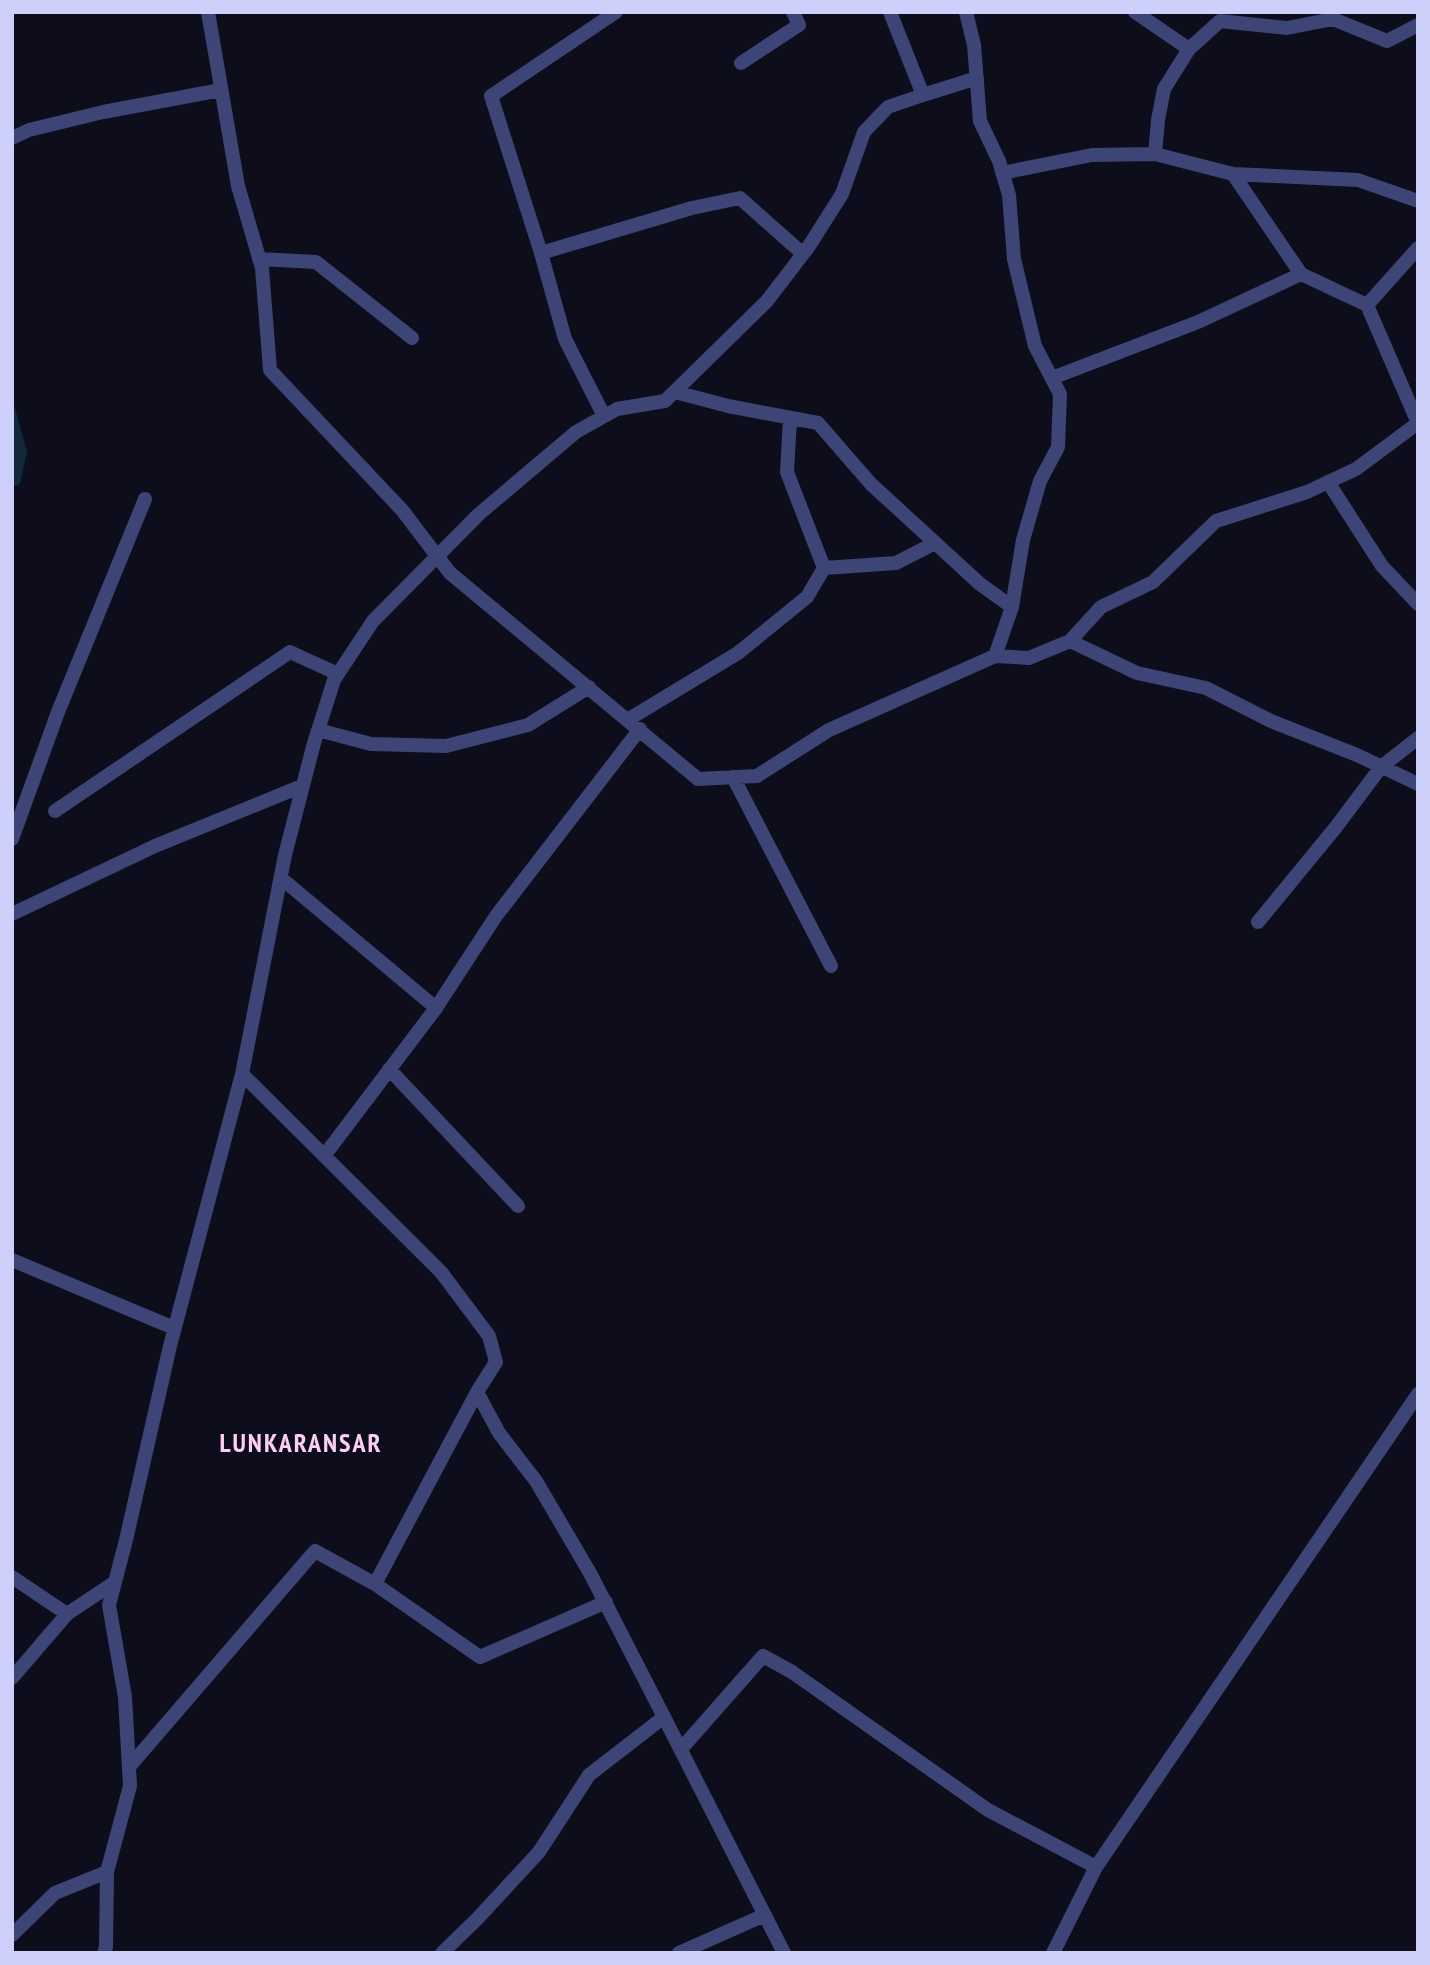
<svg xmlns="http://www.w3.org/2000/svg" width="1430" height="1965" viewBox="0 0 1430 1965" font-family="'PT Sans Narrow',sans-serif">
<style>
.water{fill:#11293c}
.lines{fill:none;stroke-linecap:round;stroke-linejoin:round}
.minor{stroke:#3d4476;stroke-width:14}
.labels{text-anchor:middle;stroke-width:5;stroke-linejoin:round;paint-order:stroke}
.district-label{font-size:26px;font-weight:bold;letter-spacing:2px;fill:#facff2;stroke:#0d0d1c}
</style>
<rect width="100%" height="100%" fill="#0d0d1c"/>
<path class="water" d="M12,398L27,451L20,484L12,487Z"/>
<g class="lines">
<path class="minor" d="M208,12L238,186L262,268L270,370L402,510L450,573L698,779L757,776L829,730L995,656L1012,607L1023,540L1040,481L1058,447L1060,394L1035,346L1014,259L1009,195L999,161L980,121L974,45L966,12
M616,12L491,96L541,253L692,208L740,198L803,254
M1135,12L1189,49L1164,89L1158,120L1155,154
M1189,49L1220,21L1287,28L1333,19L1387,41L1418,25
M741,63L799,25L793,12
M923,95L977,78
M12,138L29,130L103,112L221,90
M1002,173L1092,155L1155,154L1233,174L1301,274L1198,322L1052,378
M1233,174L1358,180L1418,201
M541,253L565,339L604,416
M259,259L316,262L412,338
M1301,274L1367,305L1418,248
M1367,305L1418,423
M675,392L728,406L818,423L871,484L980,584L1012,607
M790,418L787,472L824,568L896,563L935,543
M1328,482L1382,566L1418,604
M1070,641L1101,607L1153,582L1216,521L1307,492L1356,469L1418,423
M995,656L1029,658L1070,641L1137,673L1206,688L1271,721L1357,755L1418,784
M629,719L738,653L807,597L824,568
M318,730L371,744L446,746L528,725L589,687
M733,777L831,966
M55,811L290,652L338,674
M12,839L58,712L145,499
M281,878L436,1008L324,1156
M12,914L155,846L302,786
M1258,922L1336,827L1381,767L1418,738
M436,1008L496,916L640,729
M389,1069L518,1206
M242,1074L441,1272L489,1336L496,1362L477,1392L499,1433L536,1481L590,1573L664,1717L589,1775L539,1852L477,1919L442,1953
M12,1260L174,1328
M12,1577L67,1614
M375,1584L477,1392
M12,1678L67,1614L115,1582
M664,1717L784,1953
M681,1749L763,1656L792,1672L988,1810L1096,1867
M129,1767L315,1551L375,1584L480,1657L606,1602
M12,1935L55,1893L107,1872
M104,1953L106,1947L107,1872L130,1786L125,1697L109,1605L126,1540L170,1346L242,1074L285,855L314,743L334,680L373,621L479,514L576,432L617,409L665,401L767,301L809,246L842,194L864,132L888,107L923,95L890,12
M679,1953L765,1915
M1053,1953L1096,1867L1418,1394"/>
</g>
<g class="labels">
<g class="district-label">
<text x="301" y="1452">LUNKARANSAR</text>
</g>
</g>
<rect width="1430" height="1965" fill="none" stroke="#cdd0fa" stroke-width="28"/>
</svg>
